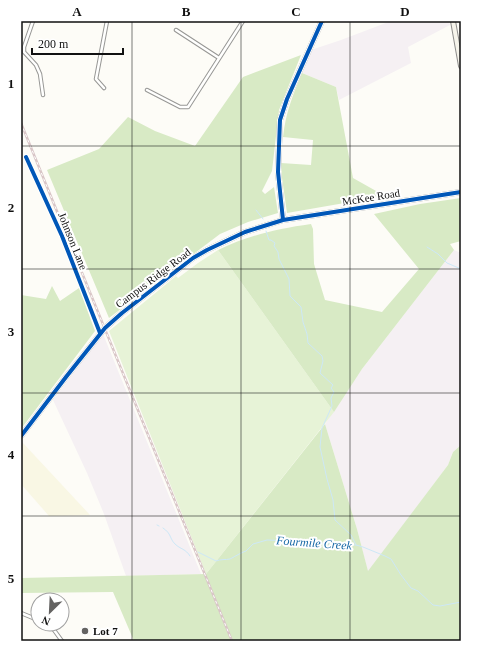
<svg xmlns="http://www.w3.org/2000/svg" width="482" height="662" viewBox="0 0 482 662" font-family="Georgia,serif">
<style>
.industrial{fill:#f5f0f3}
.farmland{fill:#f9f7e4}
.green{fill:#e7f3d7}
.forest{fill:#d8eac5}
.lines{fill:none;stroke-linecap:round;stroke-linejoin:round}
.stream{stroke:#cde8f7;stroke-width:1}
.street-casing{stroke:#979795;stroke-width:4.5}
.secondary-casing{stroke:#8e8d8b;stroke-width:6}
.street{stroke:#fffffe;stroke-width:2.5}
.secondary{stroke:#f6f4eb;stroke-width:4}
.rail-casing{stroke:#d9c6c7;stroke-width:2.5}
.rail{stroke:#fff;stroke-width:1;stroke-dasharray:3;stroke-linecap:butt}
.cycleway-casing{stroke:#fff;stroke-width:6}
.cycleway{stroke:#0057b8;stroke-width:4}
.grid{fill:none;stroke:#111;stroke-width:1;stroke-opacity:0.55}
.poi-dot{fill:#646362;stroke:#fff;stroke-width:1.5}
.labels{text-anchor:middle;stroke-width:4;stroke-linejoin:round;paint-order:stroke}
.street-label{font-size:11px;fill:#111;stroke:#fff}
.poi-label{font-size:11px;font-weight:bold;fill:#111;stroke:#fff;text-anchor:start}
.water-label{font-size:12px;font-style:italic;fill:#1768a6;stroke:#fff}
.neatline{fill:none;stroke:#111;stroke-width:1.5}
.grid-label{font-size:13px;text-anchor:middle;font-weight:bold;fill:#111}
</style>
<rect width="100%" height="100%" fill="#fdfcf7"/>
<path class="industrial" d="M391,21H449L450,25L408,47L411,63L339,100L336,87L302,73L311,50L341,40Z
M454,250L461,253V445L453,452L448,465L368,572L357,529L325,424L362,369Z
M103,334L201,574L126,576L104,514L87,473L53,400Z"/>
<path class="farmland" d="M22,442L90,515L49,516L21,484Z"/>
<path class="green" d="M218,250L334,412L206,574L109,331L176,276L178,278L198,263Z"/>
<path class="forest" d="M301,55L279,110L272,171L262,191L265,194L274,187L278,213L248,222L220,234L109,318L47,170L99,149L128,117L155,131L195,146L243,77Z
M302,73L336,87L353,178L385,196L287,213L282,178L281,163L311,165L313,140L283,137C286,112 292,97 302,73Z
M461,198V241L450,244L454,250L362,369L334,412L218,250C250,235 276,229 311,224L313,229L314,264L325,300L382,312L419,269L374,214L420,204Z
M52,286L60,301L79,288L95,331L21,429V295L46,299Z
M325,424L357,529L368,571L448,465L453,452L461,445V641H134L113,592L21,593V578L206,574Z"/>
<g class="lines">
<path class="stream" d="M256,210L263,219
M266,231L269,240H271L275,243L274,246L278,252L279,259L289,279L290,296L301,307L303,322L307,334L308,343L322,356L323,361L320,373L333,385L331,388L334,392L331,398L332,406L322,428L320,447L327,479L333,500L335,520L351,535L356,545
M427,247L438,254L447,263L461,269
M157,525L159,526
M163,528C172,534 169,538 175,544C180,549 186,549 190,556
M198,552L216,561C221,559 225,560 230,559C236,556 240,553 246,551L253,544L267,540L293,541L308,543L356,545L363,547L385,556L391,559L401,575L411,588L418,591L433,605L440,606L461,602"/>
<defs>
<path id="street" d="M33,21L24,47V52L36,65L40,74L43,95
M176,30L219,58
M104,88L96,79L107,21
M147,90L180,107H188L243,21
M26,157L62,236L100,333
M21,613L38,620
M46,624L54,630L62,641"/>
<path id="secondary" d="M453,21L461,66
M283,220L278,172L280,120L287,99L322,21
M21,436L66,377L105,328L122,313L193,258L207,250L245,232L283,220L461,192"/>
</defs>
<use href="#street" class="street-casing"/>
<use href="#secondary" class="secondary-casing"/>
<use href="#street" class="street"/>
<use href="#secondary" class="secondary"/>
<defs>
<path id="rail" d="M21,123L232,641"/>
</defs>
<use href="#rail" class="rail-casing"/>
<use href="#rail" class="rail"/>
<defs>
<path id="cycleway" d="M26,157L62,236L100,333
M283,220L278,172L280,120L287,99L322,21
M21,436L66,377L105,328L122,313L193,258L207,250L245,232L283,220L461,192"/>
</defs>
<use href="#cycleway" class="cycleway-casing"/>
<use href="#cycleway" class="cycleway"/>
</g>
<path class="grid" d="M132,21V641M241,21V641M350,21V641M21,146H461M21,269H461M21,393H461M21,516H461"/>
<circle class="poi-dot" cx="85" cy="631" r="4"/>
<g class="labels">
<g class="street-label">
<text transform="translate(371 197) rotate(-9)" y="4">McKee Road</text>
<text transform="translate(73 241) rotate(68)" y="4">Johnson Lane</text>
<text transform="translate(153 278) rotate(-37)" y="4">Campus Ridge Road</text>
</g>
<g class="poi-label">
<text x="93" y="635">Lot 7</text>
</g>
<g class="water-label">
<text transform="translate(314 543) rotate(4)" y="4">Fourmile Creek</text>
</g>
</g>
<rect width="482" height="662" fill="none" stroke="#ffffff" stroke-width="44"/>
<g transform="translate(50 612) rotate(204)"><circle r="19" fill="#ffffff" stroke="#a0a0a0"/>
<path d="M0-3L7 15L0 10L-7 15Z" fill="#646362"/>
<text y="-6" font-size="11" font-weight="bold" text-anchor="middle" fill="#111111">N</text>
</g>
<path d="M32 48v6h91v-6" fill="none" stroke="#111111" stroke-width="2"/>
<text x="38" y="48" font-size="12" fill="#111111" stroke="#ffffff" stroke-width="3" paint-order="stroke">200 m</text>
<rect x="22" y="22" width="438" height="618" class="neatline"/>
<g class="grid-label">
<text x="77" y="16">A</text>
<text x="186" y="16">B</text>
<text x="296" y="16">C</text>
<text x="405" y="16">D</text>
<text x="11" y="88">1</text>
<text x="11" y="212">2</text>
<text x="11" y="336">3</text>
<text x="11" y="459">4</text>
<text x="11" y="583">5</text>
</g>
</svg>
